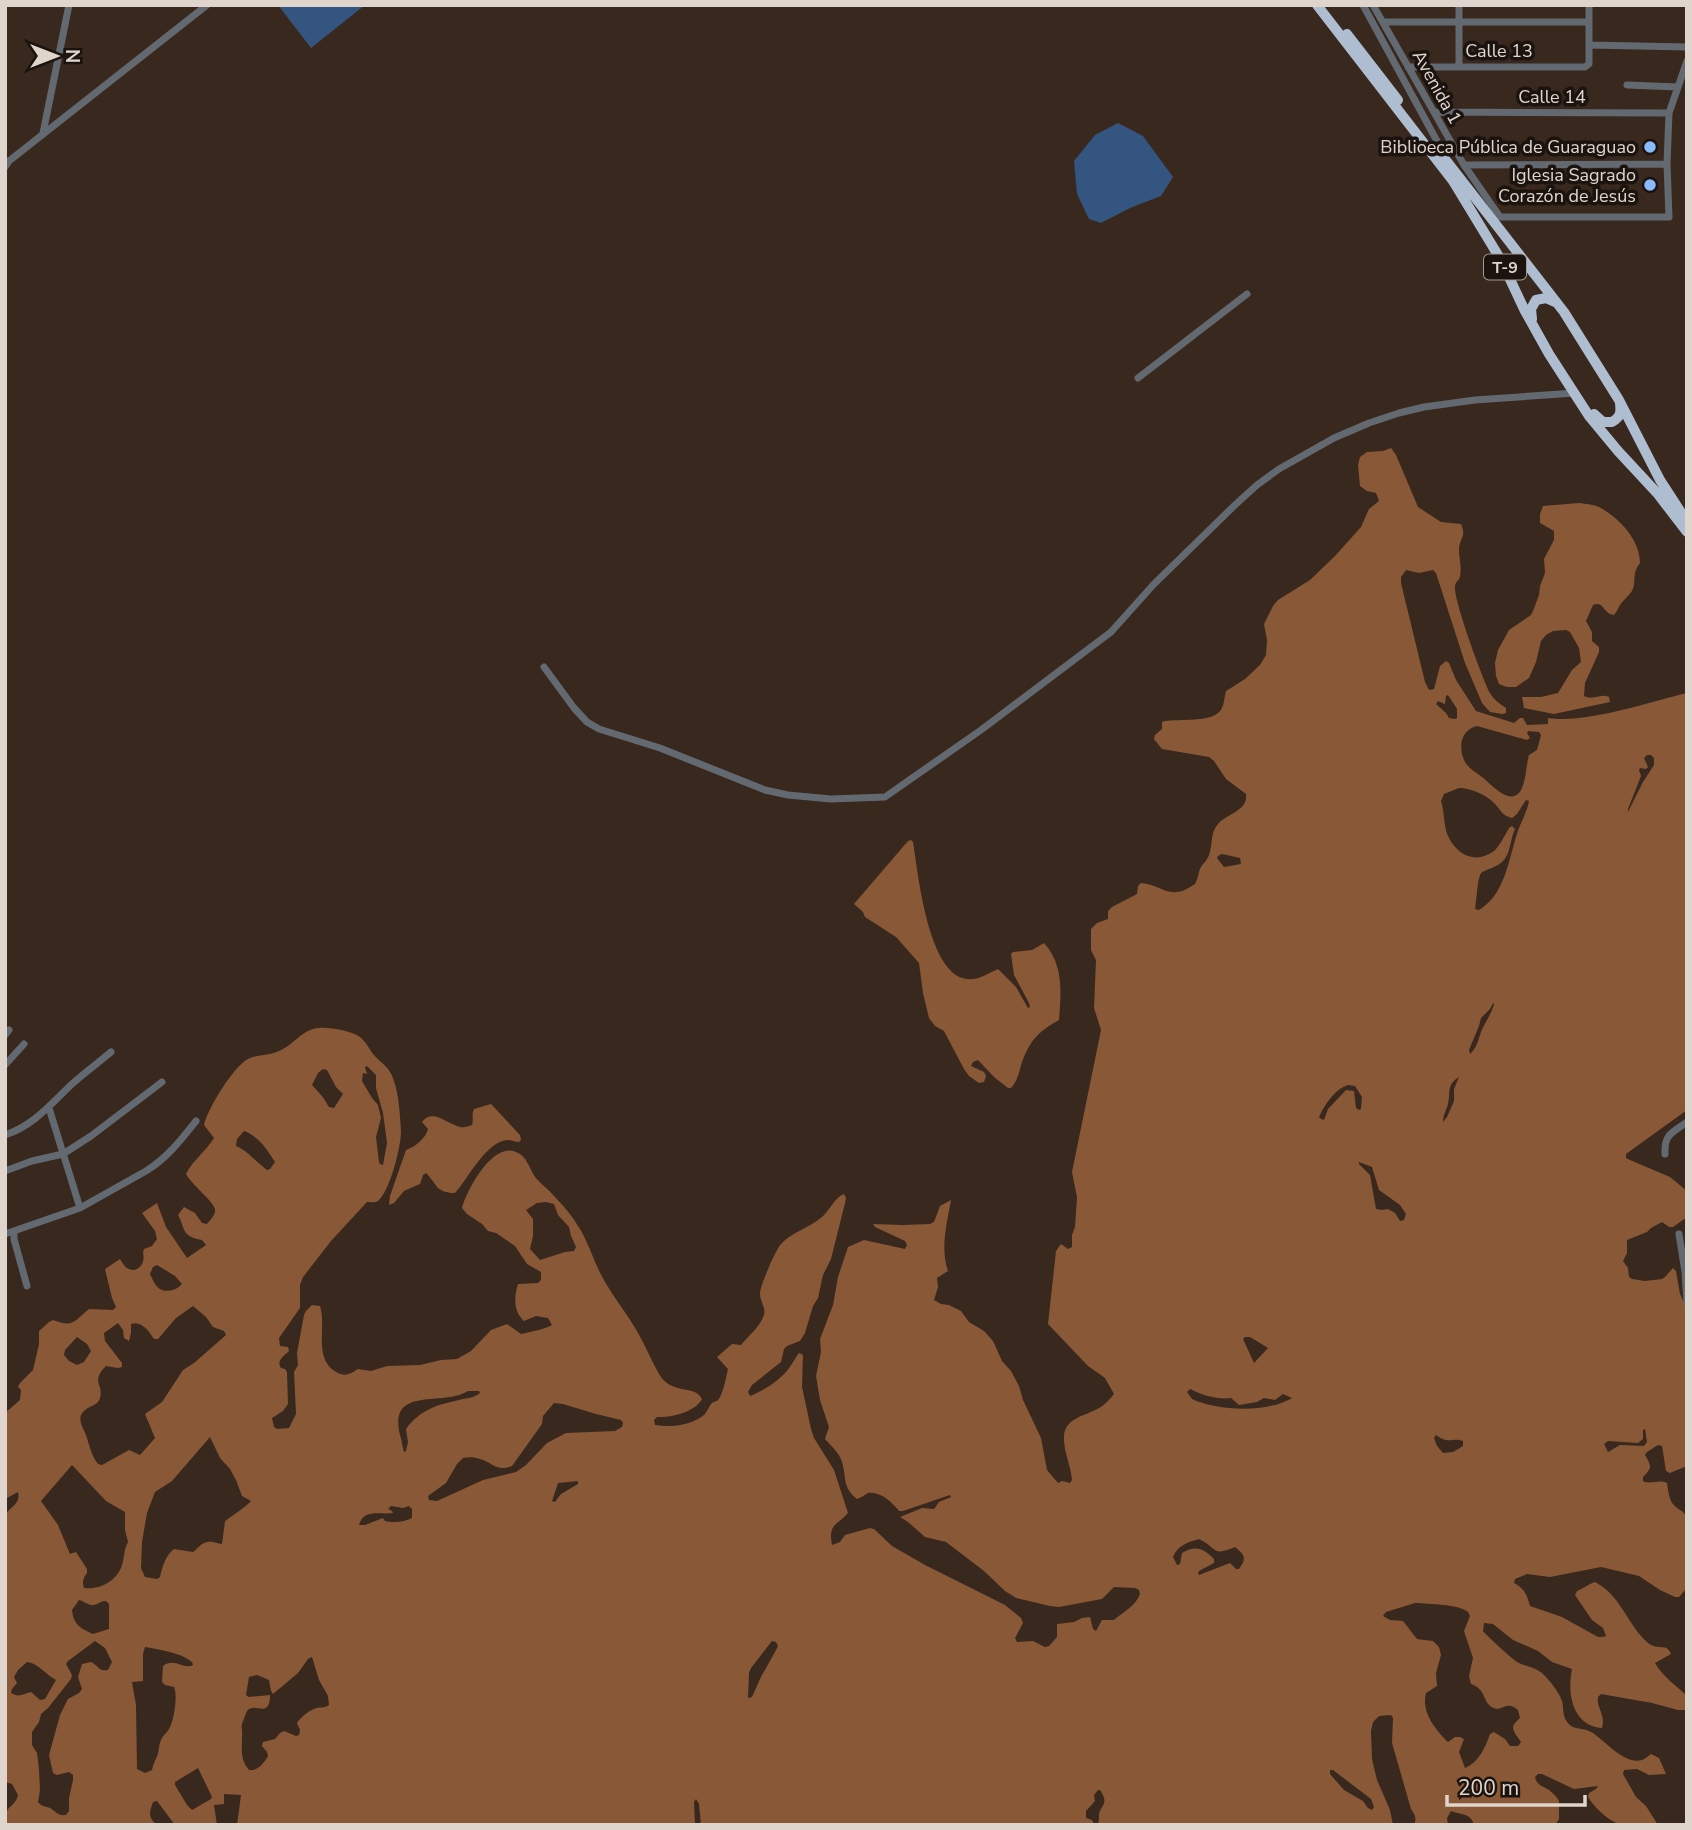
<svg xmlns="http://www.w3.org/2000/svg" width="1692" height="1830" viewBox="0 0 1692 1830" font-family="'Nunito Sans',sans-serif">
<style>
.forest{fill:#895836;fill-rule:evenodd}
.water{fill:#345580}
.lines{fill:none;stroke-linecap:round;stroke-linejoin:round}
.minor{stroke:#636971;stroke-width:7}
.highway{stroke:#aebdd0;stroke-width:10}
.poi-dot{fill:#88bafc;stroke:#1b130e;stroke-width:2.5}
.labels{text-anchor:middle;stroke-width:7;stroke-linejoin:round;paint-order:stroke}
.shield{fill:#1b130e;stroke:#a59b94;stroke-width:2}
.shield-label{font-size:16px;font-weight:bold;fill:#e0d5cd}
.street-label{font-size:18px;fill:#e0d5cd;stroke:#1b130e}
.poi-label{font-size:18px;fill:#e0d5cd;stroke:#1b130e;text-anchor:end}
</style>
<rect width="100%" height="100%" fill="#39281d"/>
<path class="forest" d="M1391,448L1396,455L1418,507L1441,522L1461,524C1467,537 1459,538 1459,550C1459,558 1462,568 1460,576C1458,584 1457,578 1455,586C1453,599 1483,680 1490,693C1494,700 1500,704 1506,708V713L1502,714L1490,712L1482,703L1465,663L1436,573L1433,570L1419,573L1406,570L1401,577V583L1425,682L1429,690L1434,689L1440,666L1446,661L1449,663L1456,680L1476,711L1514,723L1520,718H1523L1527,725L1548,724V718C1585,724 1649,702 1687,693L1685,991L1687,1110L1626,1154V1158L1630,1160L1670,1177L1687,1191V1217L1673,1227H1669L1662,1222L1651,1228L1647,1232L1627,1240V1253L1623,1261L1628,1268L1629,1277L1632,1279L1645,1281L1662,1279L1665,1277L1673,1268L1676,1271L1680,1294L1687,1309V1466L1670,1473L1666,1471L1662,1446L1658,1445L1647,1452L1645,1455C1652,1467 1652,1468 1643,1477V1481C1650,1485 1659,1479 1667,1483C1668,1489 1669,1501 1674,1505C1679,1511 1682,1509 1687,1517L1686,1589L1679,1597H1675L1660,1590L1639,1576L1601,1567L1550,1577L1527,1574L1515,1579L1514,1583C1525,1589 1527,1595 1530,1606L1562,1617L1598,1637H1602L1606,1636L1603,1628L1592,1620L1575,1595L1577,1591C1583,1589 1588,1584 1595,1582C1618,1594 1625,1617 1641,1636C1644,1639 1649,1645 1654,1646C1662,1649 1667,1644 1671,1654L1655,1663C1663,1677 1676,1685 1687,1696V1710H1678L1652,1703L1601,1694L1598,1697C1596,1708 1606,1714 1602,1728C1572,1726 1567,1693 1572,1669L1552,1662L1538,1651L1513,1640L1493,1624L1484,1623L1483,1631C1486,1635 1515,1662 1519,1663C1525,1666 1533,1667 1539,1671C1546,1675 1560,1693 1562,1701C1564,1709 1562,1714 1567,1722C1574,1731 1582,1727 1591,1732C1604,1739 1623,1765 1642,1760C1645,1759 1648,1756 1651,1754L1659,1758L1666,1774L1649,1775L1637,1769L1624,1770L1623,1774L1636,1797L1646,1806L1658,1825C1647,1825 1634,1827 1623,1825C1610,1823 1595,1808 1588,1797L1589,1793L1596,1789L1598,1786L1574,1789L1542,1774H1538L1535,1777C1537,1786 1542,1785 1549,1790C1553,1793 1557,1797 1559,1801V1819L1555,1825H1474C1471,1813 1461,1815 1451,1811L1447,1818L1448,1825H1414C1417,1818 1415,1815 1411,1809L1392,1743L1393,1718L1391,1715L1379,1716L1373,1722L1371,1731L1372,1759L1377,1780L1390,1810L1393,1825H701L699,1804L696,1799L694,1802L695,1825H237L241,1795L224,1794V1804L214,1805L217,1825H175L157,1801L153,1802C149,1813 148,1817 157,1825H5C5,1802 14,1810 18,1795L12,1784L5,1782V1515C11,1506 21,1504 18,1492L5,1499V1413L20,1400L21,1390L18,1387L20,1383L33,1370L39,1344V1331L49,1322L53,1320C74,1328 74,1321 89,1309L113,1310L116,1307L112,1298L105,1269L120,1259C121,1261 125,1267 127,1268C138,1275 146,1262 143,1253L144,1249L152,1246L157,1239L155,1231L142,1213L157,1203L166,1227L187,1258L206,1245L202,1240C181,1236 186,1230 178,1215L184,1207L195,1213L202,1223L207,1224C210,1220 216,1215 215,1209C213,1201 191,1184 186,1174C193,1160 206,1151 214,1138L204,1125C208,1108 233,1067 248,1059C258,1054 269,1056 279,1051C294,1045 302,1029 319,1028C329,1027 352,1031 360,1037C365,1041 369,1048 373,1054C380,1062 390,1068 393,1078C399,1094 400,1115 401,1131C401,1147 390,1191 378,1201C375,1203 371,1202 367,1202L331,1241L303,1277L300,1285V1308L279,1338L280,1346L288,1347L289,1351C284,1356 276,1360 281,1368L285,1369L287,1372L288,1404L283,1411L272,1418L274,1427L277,1429L289,1428L296,1414L294,1372L298,1365L297,1353L304,1315L306,1311L312,1305L320,1306C327,1327 312,1360 338,1373C346,1377 352,1373 358,1369L371,1371L387,1366L420,1365L441,1360L457,1359L471,1351L491,1330L507,1324L521,1334C530,1332 546,1329 552,1325L548,1318L536,1316L524,1321C513,1311 514,1297 518,1284L538,1283L541,1280V1272L527,1264L515,1246L496,1233L488,1231L482,1224L467,1214L462,1208C467,1189 493,1142 516,1152C527,1156 529,1168 535,1177C541,1184 548,1189 554,1196C564,1206 573,1217 580,1229C590,1246 595,1265 605,1282C615,1299 627,1314 637,1331C645,1345 651,1360 659,1374C672,1396 695,1384 702,1399C695,1412 671,1418 657,1417L654,1420L655,1425C671,1428 693,1425 705,1414C707,1411 709,1407 711,1404C717,1399 716,1404 720,1397C724,1390 726,1377 728,1369L717,1357L732,1344L741,1345C748,1336 760,1327 764,1315C766,1308 760,1301 760,1294C759,1288 776,1249 781,1244C792,1232 809,1228 822,1217C830,1210 834,1198 844,1194L846,1198L845,1203L831,1259L823,1275L818,1298L813,1306L805,1333L800,1341L787,1346L784,1349L781,1362L752,1385L748,1392L750,1396C763,1391 781,1380 789,1368C793,1363 795,1358 799,1353L803,1355L802,1387L811,1429L814,1438L834,1470L848,1513C837,1526 828,1523 832,1545L840,1542L845,1535L870,1528L874,1529L892,1546L925,1565L1005,1605L1021,1618L1023,1623L1015,1638L1017,1642L1033,1641L1045,1647L1049,1646L1057,1637V1624L1074,1622L1082,1618L1090,1617L1093,1629L1096,1631L1102,1620H1114C1124,1611 1135,1607 1140,1594L1139,1590L1135,1588L1114,1587L1102,1599L1059,1607L1050,1606L1016,1598L1005,1591L984,1571L946,1542L925,1537L908,1522L900,1517L922,1508L934,1509L939,1502L951,1497L950,1495L903,1511H899C892,1502 880,1491 868,1493C867,1494 858,1499 857,1499C842,1487 847,1479 842,1462C839,1452 831,1446 825,1439L829,1427L820,1400L816,1376L821,1352L820,1339L833,1305L838,1277L848,1247L864,1240L905,1249L907,1245L905,1241L875,1227L873,1224L903,1225L930,1224L934,1222L940,1206L951,1200C947,1223 940,1248 948,1271L937,1278L938,1287L934,1300L941,1304L949,1305L961,1311L969,1322L984,1331L993,1341L1002,1361L1011,1371L1019,1386L1023,1400L1041,1438L1047,1470L1058,1483L1062,1481L1070,1483L1072,1480C1071,1466 1063,1450 1064,1436C1065,1418 1085,1416 1097,1409C1104,1406 1109,1400 1114,1394L1105,1378L1088,1366L1048,1324L1056,1251L1061,1244L1068,1249L1072,1247V1235L1075,1227L1077,1197L1072,1172L1101,1030L1094,1008L1096,960L1091,950V929L1097,923L1108,919V911L1112,907L1137,894L1138,886L1141,883C1164,885 1169,902 1195,884C1198,879 1198,874 1200,869C1202,864 1207,861 1209,855C1213,844 1210,833 1218,824C1228,813 1248,811 1246,794L1226,779L1214,761L1209,757L1162,749L1154,739L1155,735L1162,729V722L1165,721C1178,719 1208,722 1218,713C1224,709 1224,698 1226,691L1245,679L1260,665L1266,655L1267,640L1264,624L1273,606L1278,600L1310,580L1335,556L1361,527L1369,509L1379,501L1376,493L1367,491L1360,486L1358,465L1360,457L1367,452L1383,451ZM1448,695L1457,709V718L1455,719L1449,718L1446,713L1436,704L1438,701L1445,704L1446,696ZM1477,726L1527,740L1530,738L1527,733L1528,731L1539,732L1541,735L1537,750L1529,755C1526,765 1526,785 1519,793C1508,805 1489,782 1482,777C1476,772 1469,769 1465,762C1458,748 1460,730 1477,726ZM1647,755H1651L1654,758V765L1643,782L1628,812V809L1641,776L1639,770L1640,768L1646,769L1648,767L1644,758ZM1459,788C1471,788 1487,795 1495,804C1501,811 1503,816 1512,818L1517,814L1526,800L1529,801C1527,813 1519,825 1516,837C1508,863 1504,895 1479,910L1475,909C1477,898 1477,880 1481,873C1487,869 1497,867 1502,862C1511,854 1510,839 1515,829L1512,826L1509,828C1506,834 1498,848 1494,851C1477,864 1458,856 1449,838C1443,827 1445,813 1441,801L1444,794ZM1222,854L1240,858L1241,864L1224,867L1217,858L1218,856ZM1493,1003L1494,1004C1491,1015 1485,1022 1481,1032C1478,1041 1477,1047 1470,1054L1469,1050L1479,1026L1481,1018L1490,1009ZM367,1066L376,1075V1088L383,1113L387,1143L383,1165L380,1164L379,1162L376,1137L381,1118L378,1105L372,1098L362,1081L363,1073L367,1074L365,1067ZM323,1069L327,1070L336,1087L343,1094L334,1108L329,1107L322,1096L312,1085L318,1073ZM1459,1077L1454,1089V1101L1447,1117L1443,1122C1443,1115 1446,1111 1448,1104C1451,1092 1446,1085 1459,1077ZM1348,1085L1355,1086L1362,1097L1361,1109L1359,1110L1356,1108L1354,1091L1346,1090L1328,1109L1324,1120L1321,1119L1319,1117C1325,1104 1335,1089 1348,1085ZM244,1131C258,1136 267,1149 275,1162L270,1169L267,1170C256,1162 248,1151 236,1146L237,1139ZM1359,1162L1372,1167L1379,1190L1400,1205L1406,1214L1404,1220L1400,1221L1395,1213L1388,1209L1382,1210L1376,1209L1370,1175L1359,1164ZM546,1202L554,1204L558,1215L569,1227L571,1236L576,1247L574,1251L565,1252L540,1260L530,1249L533,1236V1219L526,1210L537,1203ZM157,1265L175,1276L182,1284C177,1290 167,1293 160,1289C155,1286 152,1278 150,1274L153,1267ZM193,1306L206,1317L213,1327L224,1331L226,1335L194,1363L183,1370L162,1402L145,1414L155,1438L140,1455L129,1450L102,1465L98,1464C92,1456 90,1448 87,1438C85,1430 76,1420 83,1412C88,1406 99,1405 100,1398C104,1384 90,1382 106,1366L118,1368L122,1367V1363L105,1341L104,1333L118,1323L123,1330L124,1338L129,1341L131,1333V1324C141,1320 149,1331 154,1339H158L176,1318ZM77,1337L87,1344L91,1351L84,1362L77,1365L69,1361L64,1355L65,1350ZM1245,1337H1250L1268,1348L1254,1363L1243,1339ZM1190,1389C1201,1395 1219,1400 1231,1398L1239,1405L1257,1402L1264,1398L1275,1400L1283,1394L1292,1398C1268,1413 1217,1411 1192,1399L1187,1392ZM468,1391H479L480,1393C474,1398 467,1398 459,1400C436,1405 420,1410 406,1429L408,1442L406,1451L404,1452C402,1446 402,1441 400,1435C388,1385 443,1407 468,1391ZM554,1403L563,1404L596,1414L621,1420L623,1423L622,1427L615,1431L566,1433L547,1443L526,1465L516,1472L483,1480L437,1501L429,1500L428,1496L446,1483L457,1464L463,1458C468,1457 475,1457 480,1459C494,1463 496,1472 512,1466L542,1424L543,1416ZM1645,1429L1647,1442L1644,1446L1620,1445L1608,1452L1604,1444L1608,1441L1638,1443L1643,1439V1430ZM1436,1435C1449,1445 1452,1437 1463,1441V1446L1453,1452L1443,1453L1437,1446L1434,1438ZM210,1437L220,1458L230,1469L236,1480L242,1496L251,1501C247,1506 232,1516 225,1521L222,1544C217,1544 213,1541 208,1542C202,1542 197,1549 193,1552L174,1549C166,1555 162,1567 160,1577L157,1579L145,1577L141,1568L142,1542L147,1513L155,1492L172,1481ZM72,1465L106,1501L125,1512V1530L128,1542C123,1552 125,1556 122,1565C117,1581 100,1590 84,1588C82,1582 83,1578 87,1573V1569L76,1552L70,1554L58,1525L41,1501ZM578,1481V1484L561,1494L555,1502L552,1501L558,1483ZM391,1506L403,1508L409,1506L412,1509V1518C405,1522 393,1523 385,1521L383,1518L365,1525H359C364,1508 380,1515 393,1513L392,1511L388,1509ZM1199,1539C1218,1548 1211,1557 1235,1547C1245,1555 1247,1558 1239,1569H1236L1230,1563L1199,1575L1198,1573L1199,1571L1214,1563V1559C1203,1548 1196,1545 1182,1553L1180,1564L1177,1565L1173,1557C1177,1546 1188,1542 1199,1539ZM79,1600C84,1601 89,1606 94,1605C99,1604 100,1601 106,1601L109,1604V1629L93,1634C81,1629 73,1624 72,1610ZM1415,1603C1429,1604 1458,1604 1468,1612L1470,1616L1464,1631L1473,1658L1469,1676L1471,1684C1489,1690 1481,1707 1498,1709C1507,1706 1510,1703 1518,1710L1520,1718C1508,1728 1514,1731 1521,1742L1518,1746H1510L1505,1739L1494,1732L1490,1734C1485,1748 1479,1762 1465,1768L1459,1752L1464,1739L1460,1737H1455L1448,1742C1435,1729 1421,1712 1426,1693L1437,1686L1436,1673L1441,1655L1439,1647L1433,1641L1417,1639L1403,1621L1390,1620L1383,1616L1386,1612ZM95,1641L105,1648L112,1662L108,1670C99,1672 98,1665 91,1662L82,1664L78,1677L82,1689L79,1693L68,1699L60,1715L49,1755L53,1773L57,1775L69,1772L73,1775V1780L69,1798V1811L66,1815C57,1816 57,1812 50,1808C45,1806 42,1807 38,1802L40,1790L39,1769L37,1753L32,1745V1732L39,1722L41,1714L48,1708L71,1679L72,1675L66,1664L68,1661ZM772,1641L776,1642L778,1646L776,1650L761,1677L752,1697L748,1698L749,1673L751,1668ZM145,1647C161,1650 179,1652 192,1662L193,1665C183,1670 174,1657 163,1666L162,1682L165,1685L174,1687C178,1695 174,1721 169,1729C168,1731 163,1736 162,1738C159,1743 159,1749 158,1754C156,1759 153,1764 152,1770L145,1773L137,1769L136,1705L132,1682L143,1681V1654ZM312,1657L319,1680L328,1696L329,1705C323,1709 319,1706 314,1709C307,1712 301,1717 297,1723L300,1730L299,1735L296,1736L284,1731L280,1733L275,1739L263,1742L262,1746L267,1752L268,1756C264,1763 258,1771 249,1770C240,1759 242,1751 242,1738C243,1724 239,1731 245,1716C246,1714 246,1712 247,1711C254,1701 270,1720 270,1695L249,1697L246,1695L249,1677L257,1675L269,1680L271,1691L273,1694L298,1673L308,1659ZM27,1662C38,1663 46,1675 56,1680L45,1699L40,1700L31,1692C23,1694 19,1698 11,1693L12,1689L17,1683L14,1677L18,1670ZM198,1768L212,1797L211,1799L192,1810L187,1805L175,1785V1782ZM1330,1770H1333L1371,1799L1374,1807L1372,1810L1368,1808L1363,1801L1344,1790L1330,1774ZM1098,1790H1100C1109,1804 1102,1803 1099,1814C1099,1817 1099,1821 1098,1824H1094L1092,1820L1086,1818V1811L1095,1801L1094,1795Z
M1579,503C1586,504 1594,504 1601,508C1620,519 1640,540 1640,563C1631,575 1637,582 1632,591C1629,596 1623,600 1620,605C1618,608 1617,612 1614,615L1610,614C1603,610 1602,601 1593,605L1586,621L1592,632V641L1599,647V652L1585,683L1584,696C1593,701 1601,693 1609,697L1610,702L1554,714L1524,708L1522,697H1541L1558,693L1572,670L1581,662L1579,648L1570,632L1566,630L1553,631L1546,635L1541,641L1536,662L1529,678L1516,687H1507L1499,684L1496,676L1495,663L1498,650L1509,630L1531,615L1533,611L1539,595L1540,586L1545,573L1544,559L1554,540V531L1540,523V514L1543,506Z
M911,840L913,842C918,873 928,975 967,979C977,981 989,973 998,969L1016,987L1028,1008L1030,1007L1029,1003L1014,975L1011,954L1013,952L1032,950L1044,943C1064,965 1061,993 1059,1020C1038,1032 1031,1039 1022,1062C1019,1072 1018,1080 1011,1088H1008L994,1077L978,1060L973,1062L971,1066L984,1072L986,1076L984,1082L979,1083L969,1076L964,1069L944,1031L935,1026L929,1018L923,993L919,963L896,937L865,917L863,912L854,904L908,841Z
M491,1104L520,1135L521,1140L519,1142C515,1142 511,1140 508,1140C486,1141 468,1179 455,1193C436,1193 437,1184 426,1173L423,1175L420,1184L404,1191L394,1203L389,1205L390,1196L406,1150C415,1147 426,1138 428,1129L422,1122C433,1108 446,1124 460,1127C464,1128 469,1126 472,1125C474,1119 471,1115 474,1109Z"/>
<path class="water" d="M278,5H365L311,48Z
M1118,123L1143,136L1173,177L1161,196L1130,208L1101,223L1089,219L1077,194L1074,161L1095,135Z"/>
<g class="lines">
<path class="minor" d="M1363,5L1444,154
M1373,5L1464,165L1500,217H1669L1667,164L1669,113L1687,61
M1459,5V67
M1383,22H1589
M1589,45L1687,47
M1408,67H1585L1589,64V5
M1627,85L1678,87
M1434,112L1669,113
M43,133L69,5
M1464,165L1667,164
M5,167L9,161L207,5
M1138,378L1247,294
M544,667L574,708L587,722L599,729L660,748L765,790L788,795L831,799L885,797L981,730L1111,632L1154,584L1235,505L1257,485L1279,469L1334,438L1369,423L1399,413L1424,407L1475,400L1575,393
M5,1035L9,1030
M5,1065L24,1044
M49,1108L80,1208
M5,1135C33,1126 51,1104 72,1084C84,1073 98,1063 111,1052
M1665,1154C1664,1134 1672,1133 1687,1122
M5,1171L32,1161L63,1154L91,1136L162,1082
M14,1231V1239L27,1286
M5,1234L80,1208L146,1171C167,1158 181,1140 196,1121
M1679,1234L1685,1272L1687,1303"/>
<path class="highway" d="M1317,5L1453,181L1501,260L1525,311L1549,354L1589,416L1618,451L1657,493L1687,532
M1347,34L1398,100
M1438,150L1564,312L1619,400L1660,480L1684,517
M1532,319L1531,309L1536,300L1546,298L1557,303
M1594,414L1603,422H1612C1621,417 1621,412 1620,403"/>
</g>
<g class="poi-dot">
<circle cx="1650" cy="147" r="7"/>
<circle cx="1650" cy="185" r="7"/>
</g>
<g class="labels">
<rect class="shield" x="1484" y="254.5" width="42" height="25" rx="5"/>
<g class="shield-label">
<text x="1505" y="273">T-9</text>
</g>
<g class="street-label">
<text x="1499" y="57">Calle 13</text>
<text transform="translate(1437 87) rotate(61)" y="6">Avenida 1</text>
<text x="1552" y="103">Calle 14</text>
</g>
<g class="poi-label">
<text x="1636" y="153">Biblioeca Pública de Guaraguao</text>
<text x="1636" y="181">Iglesia Sagrado<tspan x="1636" dy="21">Corazón de Jesús</tspan></text>
</g>
</g>
<rect width="1692" height="1830" fill="none" stroke="#e0d5cd" stroke-width="14"/>
<g transform="translate(56 56) rotate(90)" stroke="#1b130e" stroke-width="5" paint-order="stroke">
<path d="M0-5L12 26L0 18L-12 26Z" fill="#e0d5cd"/>
<text y="-10" font-size="19" font-weight="bold" text-anchor="middle" fill="#e0d5cd">N</text>
</g>
<path d="M1447 1795v10h138v-10" fill="none" stroke="#e0d5cd" stroke-width="3.5"/>
<text x="1458" y="1795" font-size="21" fill="#e0d5cd" stroke="#1b130e" stroke-width="5" paint-order="stroke">200 m</text>
</svg>
